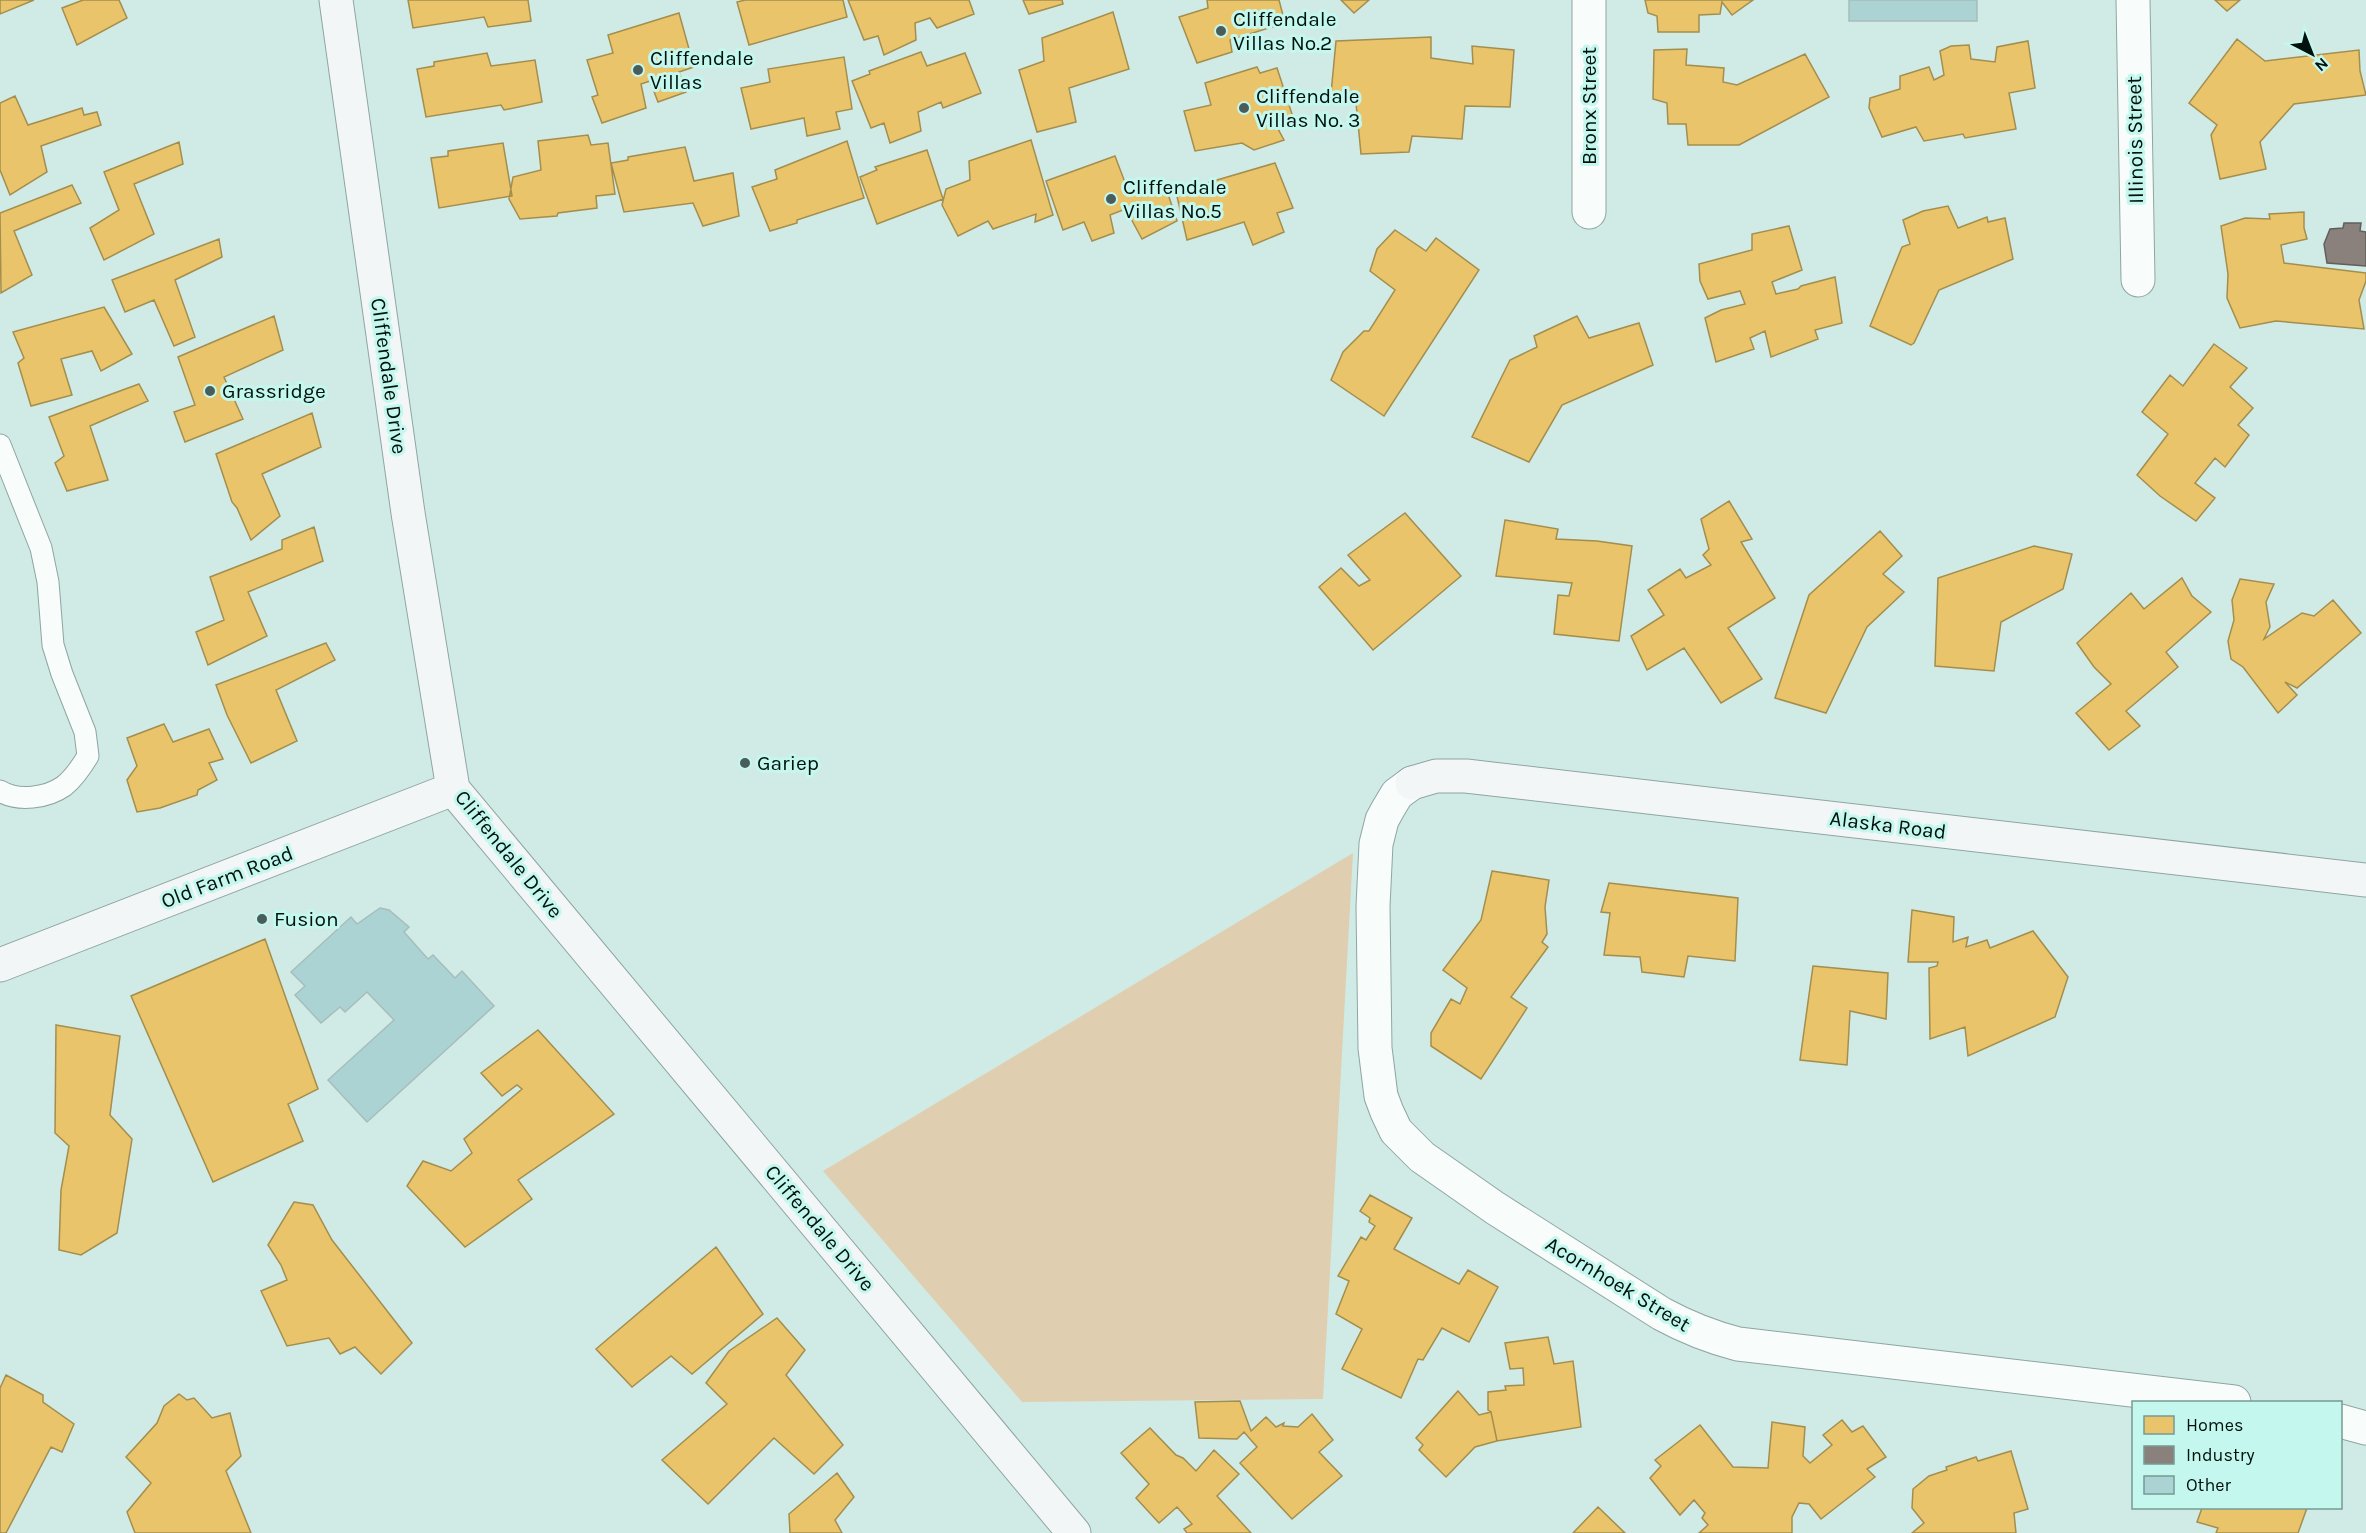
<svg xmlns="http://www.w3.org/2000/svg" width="2366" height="1533" viewBox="0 0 2366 1533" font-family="Karla,sans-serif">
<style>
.green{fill:#e0ceb1}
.homes{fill:#e9c46a;stroke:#a38e4e;stroke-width:1.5}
.industry{fill:#8a817c;stroke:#615f5b;stroke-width:1.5}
.building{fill:#acd3d3;stroke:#a7bdbb;stroke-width:1.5}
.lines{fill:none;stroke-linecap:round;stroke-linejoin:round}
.lane-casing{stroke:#8fa5a1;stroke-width:23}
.street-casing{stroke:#8fa5a1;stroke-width:35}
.secondary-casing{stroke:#8fa5a1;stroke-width:35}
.lane{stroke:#f8fcfb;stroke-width:21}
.street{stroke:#f8fcfb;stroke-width:33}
.secondary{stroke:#f3f6f7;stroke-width:33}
.poi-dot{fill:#495d5a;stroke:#c4f7ed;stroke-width:2}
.labels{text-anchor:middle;stroke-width:6;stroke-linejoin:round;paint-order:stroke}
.poi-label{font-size:21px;fill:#01110e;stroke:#c4f7ed;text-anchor:start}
.street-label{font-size:21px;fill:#01110e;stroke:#c4f7ed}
</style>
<rect width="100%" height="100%" fill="#d0ebe6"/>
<path class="green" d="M1353,853L1323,1399L1022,1402L823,1171Z"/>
<path class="homes" d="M0,0H34L0,14Z
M83,0H119L127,18L77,45L62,8Z
M408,0H528L531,21L488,27L484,17L413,28Z
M745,0H843L847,17L749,45L737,2Z
M848,0H969L974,14L937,28L930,18L915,23L916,40L884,55L878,36L864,40Z
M1023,0H1062L1063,4L1029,14Z
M1207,0H1279L1285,23L1230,40L1232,52L1197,63L1179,17L1208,8Z
M1341,0H1369L1354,13Z
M1645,0H1753L1732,15L1722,2L1720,14L1699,15V32H1658L1657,16L1648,13Z
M2215,0H2240L2227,11Z
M1113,12L1129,69L1069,88L1076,122L1037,132L1019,70L1044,61L1042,38Z
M679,13L694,67L679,72L686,92L658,102L650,81L641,84L646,108L602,123L592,97L598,95L587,60L613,53L608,35Z
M1431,37V58L1473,64L1472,46L1514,50L1510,107L1465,106L1462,139L1412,136L1409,152L1361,154L1356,103L1330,104L1336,41Z
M2237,39L2265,61L2359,50L2360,71L2366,95L2294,104L2260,142L2266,169L2220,179L2211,135L2217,125L2189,103Z
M2028,41L2035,88L2009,93L2016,129L1965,138L1963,134L1924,141L1916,127L1882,137L1869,108L1870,98L1900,89V76L1929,67L1934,80L1944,75L1940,51L1951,46L1969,45L1971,59L1995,62L1997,47Z
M1687,49L1686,65L1724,68L1723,82L1737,85L1805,54L1829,97L1739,145H1688L1686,124H1668L1667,103L1653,99L1654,50Z
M921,52L927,66L965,53L981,93L943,108L941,102L918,112L921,131L890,143L884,123L871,128L852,81L870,74L869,71Z
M487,53L491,66L535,60L542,102L504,110L501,105L426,117L417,69L434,66V62Z
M844,57L852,109L836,112L840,129L807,136L804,118L751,129L741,88L770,82L768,69Z
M1257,67L1260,73L1277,68L1293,117L1276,125L1284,140L1254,150L1242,143L1195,151L1184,111L1211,105L1205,83Z
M15,96L28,125L82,108L84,115L97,112L101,125L41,146L47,172L10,195L0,170V103Z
M588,135L591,145L608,143L615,194L596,196L597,208L558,213L557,216L520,219L509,199L513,177L541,170L538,141Z
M1031,140L1053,215L1035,222L1036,214L993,229L988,221L958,236L942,205L946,189L970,180L969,161Z
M847,141L864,198L797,220V223L770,231L752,187L777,179L775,170Z
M179,142L183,164L134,184L154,234L104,260L90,228L119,210L104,172Z
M503,143L512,196L439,208L431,158L448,156V151Z
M685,147L694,181L733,173L739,216L703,226L693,203L624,212L611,163L628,160V157Z
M927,150L943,199L877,224L860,177L877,170L875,167Z
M1115,156L1129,193L1165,185L1177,221L1142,239L1129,215L1133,206L1110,215L1114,233L1092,241L1084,222L1063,230L1046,181Z
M1275,163L1293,208L1277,213L1284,232L1253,245L1244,222L1187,240L1176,192Z
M72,185L81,203L14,231L32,275L1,293L0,213Z
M1948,206L1958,228L1987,217L1988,222L2005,218L2013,259L1939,290L1914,343L1911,345L1870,326L1902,247L1910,244L1903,220L1923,211Z
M2304,212V228L2307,239L2281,245L2284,263L2366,273V281L2359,300L2364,329L2276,321L2240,328L2227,298L2228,274L2221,226L2245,218L2270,219L2269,214Z
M1789,226L1802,270L1772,282L1776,294L1798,289L1801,286L1835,277L1842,323L1815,330L1818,339L1771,357L1765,331L1750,338L1754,349L1716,362L1705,318L1721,310L1745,304L1740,291L1708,299L1700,281L1699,264L1752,250V234Z
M1395,230L1426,251L1436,238L1479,270L1384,416L1331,380L1343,352L1364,331H1369L1395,290L1370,271L1377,249Z
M219,239L222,257L175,280L195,337L174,346L154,300L125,312L112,280Z
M104,307L132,354L101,371L92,351L61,359L72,395L31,406L18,363L24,358L13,332Z
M274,316L283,350L224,377L243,419L185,442L174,412L195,405L178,357Z
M1577,316L1589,338L1639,323L1653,365L1562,405L1529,462L1472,437L1510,360L1537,347L1534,336Z
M2214,344L2247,368L2230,387L2253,408L2238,425L2249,435L2225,467L2215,458L2195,483L2215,498L2196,521L2160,496L2137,475L2168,434L2142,412L2170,375L2183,386Z
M139,384L148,401L90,426L108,480L67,491L55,463L64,456L49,417Z
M312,413L321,447L262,474L280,516L251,540L237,508L232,502L216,454Z
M1729,501L1752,539L1741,542L1775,598L1728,628L1762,679L1721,703L1684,648L1647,670L1631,636L1664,615L1648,590L1680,569L1686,578L1711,565L1703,555L1709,549L1701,519Z
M1405,513L1461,576L1373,650L1319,587L1341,568L1359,586L1370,580L1348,555Z
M1505,520L1558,529L1556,539L1597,541L1632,546L1619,641L1554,634L1558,595L1569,596L1572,583L1496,576Z
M314,527L323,561L248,592L267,636L208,665L196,632L224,620L210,577L282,549V540Z
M1880,531L1902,556L1883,574L1904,592L1867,627L1826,713L1775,698L1809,595Z
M2034,546L2072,554L2063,589L2001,622L1994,671L1935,666L1938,578Z
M2182,578L2192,596L2211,612L2166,652L2178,667L2126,711L2140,726L2109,750L2076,713L2111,684L2094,667L2077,643L2131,593L2144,609Z
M2240,579L2274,584L2266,602L2270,627L2264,639L2302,613L2314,616L2333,600L2361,633L2297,688L2285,682L2297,695L2278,713L2243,667L2231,659L2228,641L2234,620L2232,600Z
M326,643L335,660L276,690L297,741L251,763L227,715L216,685Z
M164,724L173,742L209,729L223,759L209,763L217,780L198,790L197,795L160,808L137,812L127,780L137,766L127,738Z
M1492,871L1549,880L1545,907L1547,934L1542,942L1548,947L1511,997L1527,1008L1481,1079L1431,1046V1033L1451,999L1460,1004L1467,988L1443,970L1481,920Z
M1609,883L1738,898L1735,961L1688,956L1684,977L1642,972L1640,957L1604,955L1610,913L1601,912Z
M1912,910L1954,917L1953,942L1968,937L1966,947L1987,940L1990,948L2033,931L2068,977L2055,1017L1968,1056L1965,1027L1930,1039L1929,968L1937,966L1938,962H1908Z
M265,939L318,1089L288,1104L303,1141L213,1182L131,996Z
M1813,966L1888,973L1886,1019L1850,1011L1847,1065L1800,1060Z
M56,1025L120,1036L110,1115L132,1139L117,1233L81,1255L59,1250L61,1190L69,1146L55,1133Z
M538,1030L614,1114L518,1180L532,1199L465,1247L407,1186L423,1161L451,1171L472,1153L464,1139L522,1089L517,1085L502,1096L481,1073Z
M1370,1195L1412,1218L1394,1249L1459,1284L1468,1270L1498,1287L1469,1342L1442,1328L1423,1360L1418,1359L1401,1398L1342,1369L1362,1329L1336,1314L1349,1281L1338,1276L1361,1237L1366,1240L1375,1226L1369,1222L1370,1218L1360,1211Z
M294,1202L313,1205L332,1240L412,1343L381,1374L355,1347L340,1354L329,1338L287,1346L261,1291L287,1280L281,1265L268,1245Z
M716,1247L763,1314L692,1374L671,1356L632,1387L596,1349Z
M777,1318L805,1350L786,1375L843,1445L814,1474L774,1438L708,1504L662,1460L727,1404L706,1383L729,1351Z
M1548,1337L1554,1364L1573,1361L1581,1427L1497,1441L1491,1412L1488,1410V1392L1506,1390L1505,1386L1524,1385L1523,1368L1510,1369L1505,1343Z
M6,1375L43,1395V1402L74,1424L62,1452L51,1447L6,1533H0V1388Z
M1458,1391L1479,1415L1491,1412L1497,1441L1475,1447L1446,1477L1419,1450L1423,1445L1416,1438Z
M179,1394L187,1400L194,1398L212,1418L230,1413L241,1456L226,1471L251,1533H135L127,1512L151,1483L126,1457L157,1423L164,1406Z
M1240,1401L1251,1431L1266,1417L1276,1427L1284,1423L1283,1426L1298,1427L1312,1414L1333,1440L1319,1452L1342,1476L1292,1519L1240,1463L1257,1447L1244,1432L1237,1439L1199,1438L1195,1402Z
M1842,1420L1852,1432L1863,1426L1886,1457L1867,1469L1875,1477L1821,1519L1809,1504L1799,1503L1792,1517V1533H1699L1708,1525L1702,1518L1705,1513L1694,1500L1680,1515L1650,1478L1661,1466L1655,1460L1700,1425L1733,1467L1768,1468L1772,1422L1805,1427L1803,1456L1810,1463L1832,1445L1823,1435Z
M1150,1428L1176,1455L1183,1458L1196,1471L1214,1450L1239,1474L1217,1496L1251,1533H1187L1184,1529L1192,1524L1177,1507L1159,1523L1136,1498L1149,1484L1121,1453Z
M2011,1451L2028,1509L2014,1513L2016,1533H1912L1924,1523L1912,1508L1913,1489L1929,1476L1947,1470L1946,1467L1976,1457L1978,1461Z
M837,1473L854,1497L835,1520L842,1533H790L789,1514Z
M1598,1507L1625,1533H1573Z
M2202,1508H2307L2298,1533H2216L2218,1528L2197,1522Z"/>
<path class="industry" d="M2344,223H2361L2360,231L2366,232V266L2327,263L2324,244L2330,229L2343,228Z"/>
<path class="building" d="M1849,0H1977V21H1849Z
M380,908L389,910L409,927L404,932L428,959L433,955L455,978L462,971L494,1006L367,1122L328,1080L394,1020L367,992L345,1012L340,1007L321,1023L295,995L305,986L291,972L351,917L357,924Z"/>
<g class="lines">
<defs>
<path id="lane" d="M0,445L41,548L48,582L53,645L62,674L85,732L88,756C82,766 74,778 64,786C47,798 18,802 0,791"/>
<path id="street" d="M1589,0V212
M2133,0L2138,280
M1412,783L1397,794L1388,809L1382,820L1376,844L1373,906L1375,1048L1381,1096L1387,1112L1396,1131L1422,1157L1495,1208L1662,1314C1686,1327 1711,1337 1738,1344L2234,1402
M2340,1421L2366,1428"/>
<path id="secondary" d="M336,0L408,513L453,789L1074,1533
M1412,783L1436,776H1466L2366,880
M0,965L453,789"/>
</defs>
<use href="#lane" class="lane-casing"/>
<use href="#street" class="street-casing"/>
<use href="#secondary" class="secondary-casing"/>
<use href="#lane" class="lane"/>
<use href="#street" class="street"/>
<use href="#secondary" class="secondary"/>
</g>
<g class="poi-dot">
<circle cx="1221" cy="31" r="6"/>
<circle cx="638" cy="70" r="6"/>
<circle cx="1244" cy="108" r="6"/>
<circle cx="1111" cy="199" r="6"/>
<circle cx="210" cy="391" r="6"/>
<circle cx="745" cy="763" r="6"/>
<circle cx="262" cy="919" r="6"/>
</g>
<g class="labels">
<g class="poi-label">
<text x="1233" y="26">Cliffendale<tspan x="1233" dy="24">Villas No.2</tspan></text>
<text x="650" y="65">Cliffendale<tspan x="650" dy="24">Villas</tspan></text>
<text x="1256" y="103">Cliffendale<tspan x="1256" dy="24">Villas No. 3</tspan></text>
<text x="1123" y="194">Cliffendale<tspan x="1123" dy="24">Villas No.5</tspan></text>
<text x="222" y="398">Grassridge</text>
<text x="757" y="770">Gariep</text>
<text x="274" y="926">Fusion</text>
</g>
<g class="street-label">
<text transform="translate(1589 106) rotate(-90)" y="7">Bronx Street</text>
<text transform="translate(2135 140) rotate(-91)" y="7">Illinois Street</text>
<text transform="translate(389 376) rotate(82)" y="7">Cliffendale Drive</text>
<text transform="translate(1888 825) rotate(7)" y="7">Alaska Road</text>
<text transform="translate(509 854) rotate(51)" y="7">Cliffendale Drive</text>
<text transform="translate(227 877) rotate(-21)" y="7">Old Farm Road</text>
<text transform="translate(820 1228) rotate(50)" y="7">Cliffendale Drive</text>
<text transform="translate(1618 1284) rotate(31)" y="7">Acornhoek Street</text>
</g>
</g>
<rect x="2132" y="1401" width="210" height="108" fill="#c4f7ed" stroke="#769b94" stroke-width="1.5"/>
<rect x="2144" y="1416" width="30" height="18" fill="#e9c46a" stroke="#769b94" stroke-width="1.5"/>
<text x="2186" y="1431" font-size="18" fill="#01110e">Homes</text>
<rect x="2144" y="1446" width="30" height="18" fill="#8a817c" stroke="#769b94" stroke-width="1.5"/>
<text x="2186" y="1461" font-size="18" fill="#01110e">Industry</text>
<rect x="2144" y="1476" width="30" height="18" fill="#acd3d3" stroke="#769b94" stroke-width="1.5"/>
<text x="2186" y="1491" font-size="18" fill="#01110e">Other</text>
<g transform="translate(2312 54) rotate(138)" stroke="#c4f7ed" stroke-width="4.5" paint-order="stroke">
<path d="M0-4.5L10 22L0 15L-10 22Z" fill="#01110e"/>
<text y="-9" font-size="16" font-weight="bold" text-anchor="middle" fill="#01110e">N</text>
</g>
</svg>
